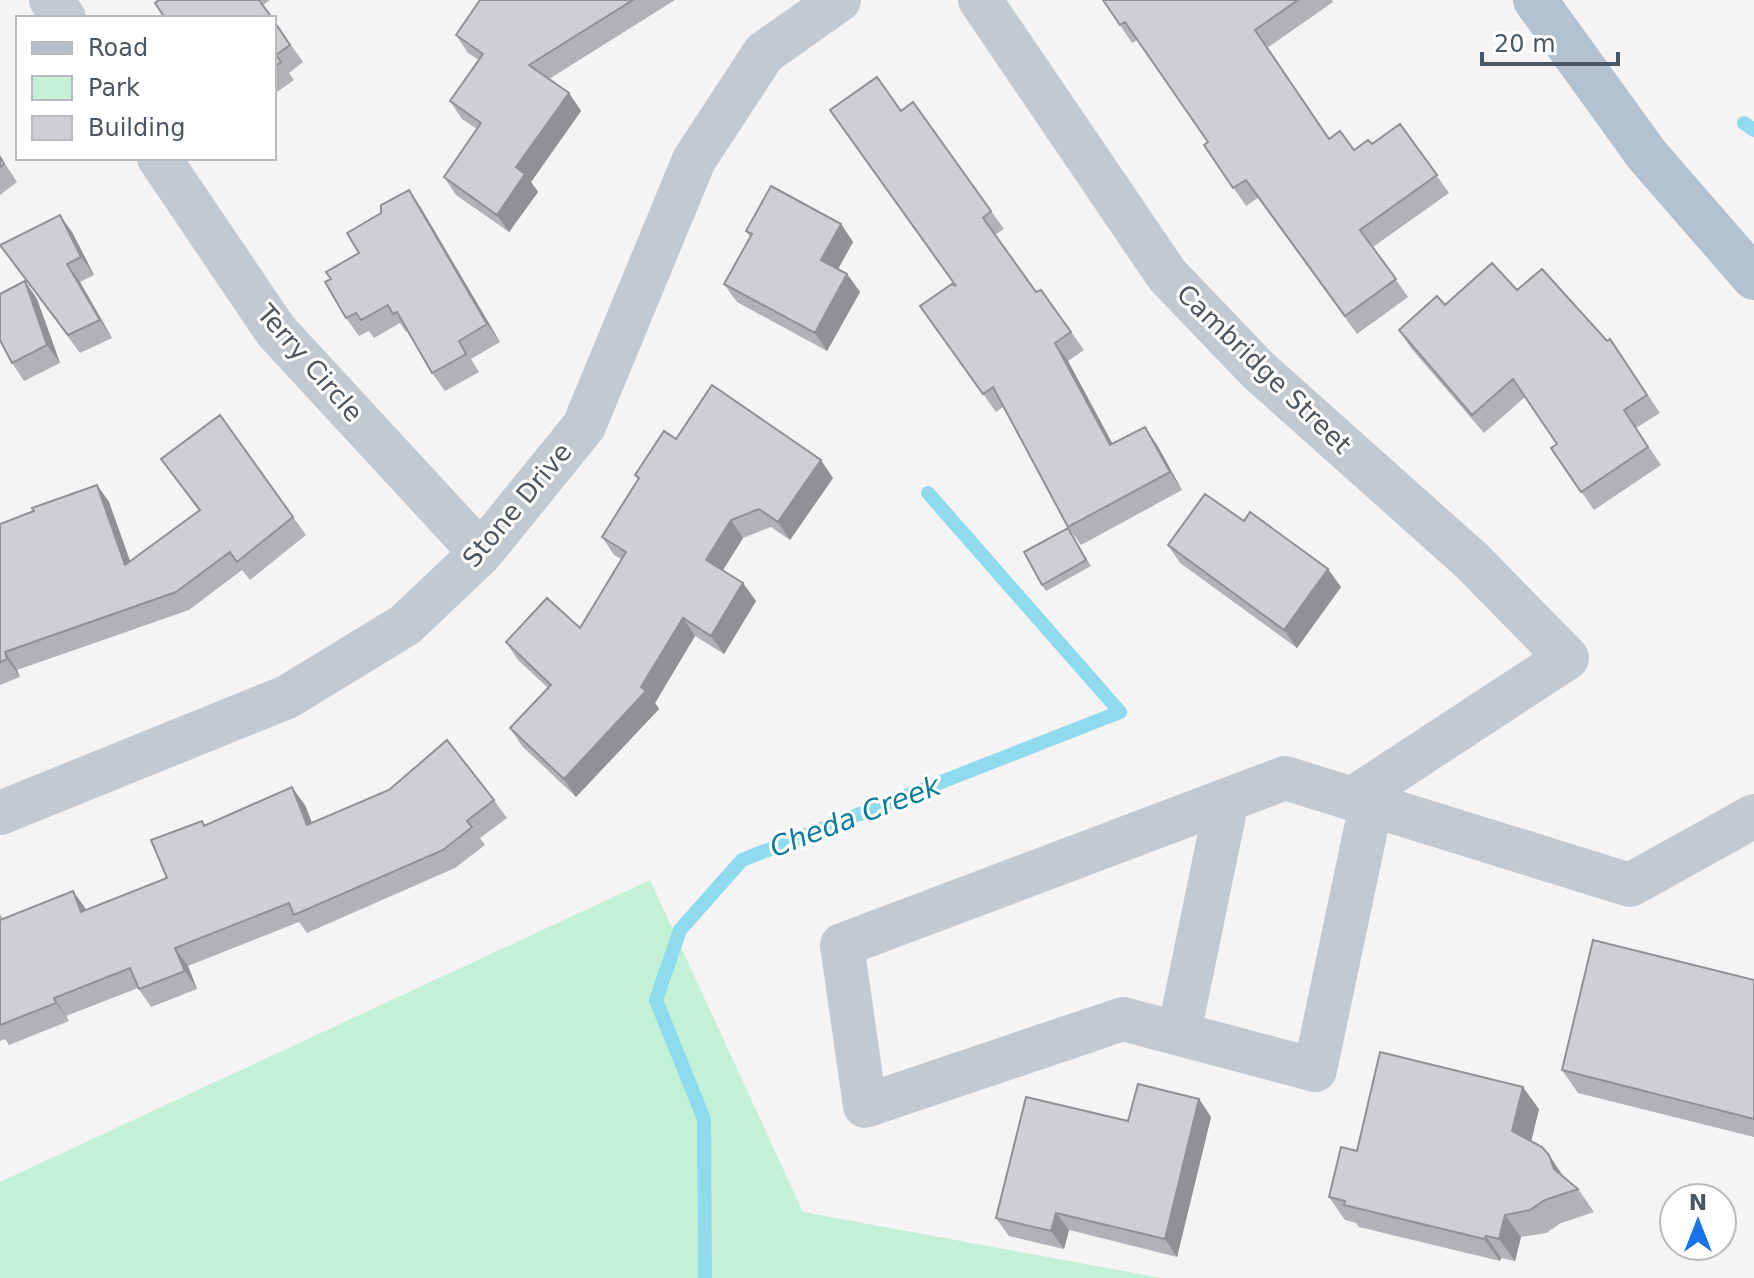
<svg xmlns="http://www.w3.org/2000/svg" width="1754" height="1278" viewBox="0 0 1754 1278" font-family="'DejaVu Sans',sans-serif">
<style>
.green{fill:#c3f1d5}
.lines{fill:none;stroke-linecap:round;stroke-linejoin:round}
.stream{stroke:#90daee;stroke-width:14}
.minor{stroke:#c1cad2;stroke-width:44}
.major{stroke:#b3c2d1;stroke-width:44}
.wall{fill:#b0b2b7}
.shaded-wall{fill:#909195}
.building{fill:#cdcfd5;stroke:#909195;stroke-width:2}
.labels{text-anchor:middle;stroke-width:6;stroke-linejoin:round;paint-order:stroke}
.street-label{font-size:26px;fill:#4a5661;stroke:#fff}
.water-label{font-size:28px;font-style:italic;fill:#0c7c9b;stroke:#fff}
</style>
<rect width="100%" height="100%" fill="#f5f3f3"/>
<path class="green" d="M650,880L803,1212L1162,1278H0V1182Z"/>
<g class="lines">
<path class="stream" d="M1744,123L1754,130
M705,1278L704,1119L656,1000L680,930L742,860L1120,712L928,493"/>
<path class="minor" d="M51,0L64,18
M980,0L1167,275L1258,370L1472,561L1567,658L1352,799
M159,158L276,331L481,553
M1371,805L1315,1070L1123,1019L865,1106L842,945L1285,778L1630,885L1754,816
M0,813L287,697L405,625L481,553L584,426L694,160L764,53L839,0
M1179,1033L1227,800"/>
<path class="major" d="M1535,0L1647,155L1754,278"/>
</g>
<path class="wall" d="M159,0H270L263,5Z
M480,0H675L549,79L569,93L581,111L531,182L538,192L509,232L456,195L444,177L477,129L462,119L450,101L479,60L468,53L456,35Z
M1103,0H1332L1333,2L1267,48L1329,139L1354,150L1372,144L1400,124L1449,193L1373,247L1408,297L1357,334L1258,198L1246,206L1204,145L1208,142L1137,40L1132,43Z
M274,21L303,62L289,73L294,80L274,94Z
M913,102L1004,229L995,235L1036,292L1041,290L1084,350L1068,361L1112,444L1145,427L1157,445L1182,490L1081,545L1068,527L1003,407L996,412L920,306L956,286L901,111Z
M0,156L17,182L0,195Z
M409,190L421,208L500,342L471,359L479,372L445,391L432,373L408,331L406,332L400,323L374,338L369,331L359,336L346,318L331,279L359,253L381,213Z
M841,224L853,242L838,269L847,274L860,292L827,351L737,302L724,284L750,237L746,231Z
M72,232L94,275L80,282L112,338L80,353L0,245Z
M25,281L37,299L60,363L24,381L12,363Z
M1517,290L1607,341L1610,339L1660,413L1636,428L1661,465L1594,510L1551,448L1557,444L1525,397L1484,433L1411,348L1399,330L1445,305Z
M220,415L306,535L250,580L242,570L189,610L17,670L20,677L0,685V524L97,485L109,502L130,562L199,511L161,459Z
M676,439L833,478L790,540L771,527L743,538L723,570L756,601L724,654L695,636L655,703L659,709L576,797L522,746L510,728L548,688L518,660L506,642L580,628L621,559L614,555L602,537L638,479L635,475Z
M1244,521L1341,587L1297,648L1180,563L1168,545Z
M1068,528L1091,566L1046,591L1042,585Z
M494,800L507,818L480,838L485,845L455,868L307,933L299,922L188,966L197,989L151,1007L138,988L66,1016L69,1021L9,1045L5,1039L0,1041V914L3,919L86,910L167,878L202,821L205,825L305,805L312,823Z
M1754,980V1137L1578,1093L1562,1070Z
M1199,1099L1211,1117L1177,1257L1069,1230L1064,1249L1009,1236L996,1218L1128,1121Z
M1539,1109L1531,1141L1549,1155L1564,1177L1578,1189L1594,1212L1561,1223L1546,1233L1521,1237L1515,1261L1501,1258L1500,1261L1359,1227L1356,1223L1345,1220L1329,1197L1357,1151Z"/>
<path class="shaded-wall" d="M569,93L581,111L531,182L538,192L509,232L497,215L516,167Z
M409,190L421,208L500,342L487,324Z
M60,215L72,232L94,275L81,257Z
M841,224L853,242L833,278L821,260Z
M67,264L80,282L112,338L100,320Z
M847,274L860,292L827,351L815,333Z
M25,281L37,299L60,363L47,345Z
M1055,343L1068,361L1123,463L1110,445Z
M1145,427L1157,445L1182,490L1170,472Z
M821,460L833,478L790,540L778,522Z
M97,485L109,502L138,583L125,565Z
M731,520L743,538L718,578L706,560Z
M1328,569L1341,587L1297,648L1284,630Z
M743,583L756,601L724,654L711,636Z
M683,618L695,636L655,703L659,709L576,797L564,779L641,687Z
M5,652L17,670L20,677L7,659Z
M292,787L305,805L320,843L307,825Z
M73,891L86,909L81,912Z
M175,948L188,966L197,989L185,971Z
M54,998L66,1016L69,1021L56,1003Z
M1523,1087L1539,1109L1528,1154L1512,1131Z
M1199,1099L1211,1117L1177,1257L1165,1239Z
M1549,1155L1564,1178L1554,1169Z
M1056,1213L1069,1230L1064,1249L1051,1231Z
M1505,1215L1521,1237L1515,1261L1499,1239Z
M1486,1236L1501,1258L1500,1261L1484,1239Z"/>
<path class="building" d="M159,0H259L272,18H165L155,3Z
M480,0H633L529,65L569,93L516,167L525,174L497,215L444,177L481,123L450,101L483,54L456,35Z
M1103,0H1298L1255,30L1329,139L1340,131L1354,150L1368,140L1372,144L1400,124L1437,175L1360,230L1396,279L1345,316L1246,180L1233,188L1204,145L1208,142L1125,22L1120,25Z
M274,21L290,45L276,55L281,62L274,67Z
M877,77L901,111L913,102L991,211L983,218L1036,292L1041,290L1071,332L1055,343L1110,445L1145,427L1170,472L1068,527L993,387L983,394L920,306L952,284L956,286L830,110Z
M0,157L4,164L0,167Z
M771,186L841,224L821,260L847,274L815,333L724,284L752,234L746,231Z
M409,190L487,324L459,341L466,354L432,373L397,312L393,314L388,305L361,320L356,313L346,318L325,282L331,279L326,272L359,253L347,233L381,213V205Z
M60,215L81,257L67,264L100,320L68,335L0,245Z
M1492,263L1517,290L1542,269L1607,341L1610,339L1647,395L1624,410L1648,447L1581,492L1551,448L1557,444L1513,379L1472,415L1399,330L1437,296L1445,305Z
M25,281L47,345L12,363L0,340V294Z
M712,385L821,460L778,522L759,509L731,520L706,560L743,583L711,636L683,618L641,687L646,691L564,779L510,728L551,685L506,642L547,598L580,628L626,552L602,537L639,478L635,475L664,431L676,439Z
M220,415L293,517L237,562L230,552L176,592L5,652L7,659L0,662V524L34,511L32,508L97,485L125,565L200,510L161,459Z
M1205,494L1244,521L1250,512L1328,569L1284,630L1168,545Z
M1068,528L1086,560L1042,585L1024,552Z
M447,740L494,800L467,821L472,827L443,850L294,915L289,903L175,948L185,971L139,989L130,968L54,998L56,1003L0,1025V920L73,891L81,912L167,878L151,840L202,821L204,826L292,787L307,825L389,790Z
M1593,940L1754,980V1119L1562,1070Z
M1380,1052L1523,1087L1512,1131L1542,1147L1549,1155L1554,1169L1578,1189L1545,1200L1530,1210L1505,1215L1499,1239L1486,1236L1484,1239L1344,1205L1345,1201L1329,1197L1341,1147L1357,1151Z
M1138,1084L1199,1099L1165,1239L1056,1213L1051,1231L996,1218L1026,1097L1128,1121Z"/>
<g class="labels">
<g class="street-label">
<text transform="translate(310 363) rotate(49)" y="9">Terry Circle</text>
<text transform="translate(1264 369) rotate(44)" y="9">Cambridge Street</text>
<text transform="translate(517 505) rotate(-50)" y="9">Stone Drive</text>
</g>
<g class="water-label">
<text transform="translate(855 816) rotate(-21)" y="10">Cheda Creek</text>
</g>
</g>
<rect x="16" y="16" width="260" height="144" fill="#ffffff" stroke="#b7bbc0" stroke-width="2"/>
<rect x="32" y="42" width="40" height="12" fill="#b3c2d1" stroke="#b7bbc0" stroke-width="2"/>
<text x="88" y="56" font-size="24" fill="#4a5661">Road</text>
<rect x="32" y="76" width="40" height="24" fill="#c3f1d5" stroke="#b7bbc0" stroke-width="2"/>
<text x="88" y="96" font-size="24" fill="#4a5661">Park</text>
<rect x="32" y="116" width="40" height="24" fill="#cdcfd5" stroke="#b7bbc0" stroke-width="2"/>
<text x="88" y="136" font-size="24" fill="#4a5661">Building</text>
<g transform="translate(1698 1222)"><circle r="38" fill="#ffffff" stroke="#b7bbc0" stroke-width="2"/>
<path d="M0-6L14 30L0 20L-14 30Z" fill="#1a73e8"/>
<text y="-12" font-size="22" font-weight="bold" text-anchor="middle" fill="#4a5661">N</text>
</g>
<path d="M1482 52v12h136v-12" fill="none" stroke="#4a5661" stroke-width="4"/>
<text x="1494" y="52" font-size="24" fill="#4a5661" stroke="#ffffff" stroke-width="6" paint-order="stroke">20 m</text>
</svg>
